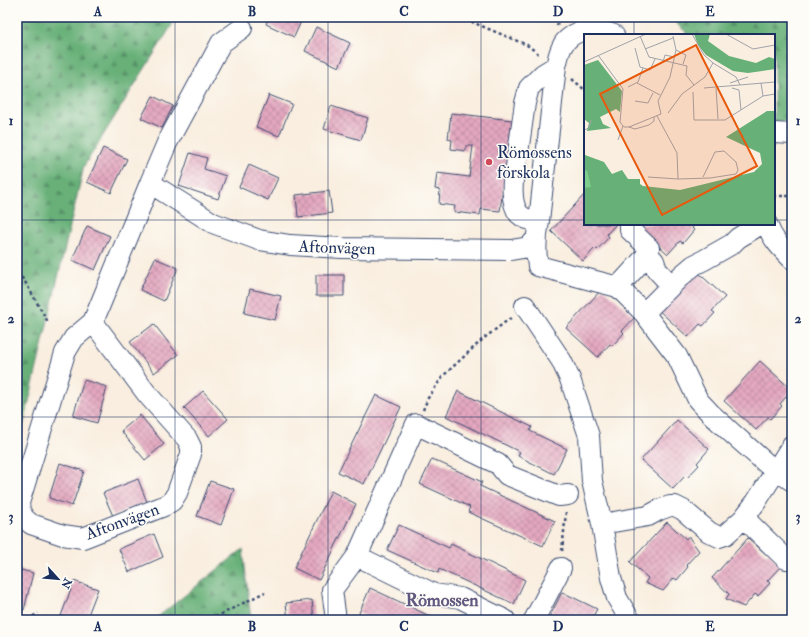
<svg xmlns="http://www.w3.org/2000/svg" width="809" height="637" viewBox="0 0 809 637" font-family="'IM FELL Double Pica',serif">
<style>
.forest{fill:url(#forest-firs);stroke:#41706b}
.building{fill:url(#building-cross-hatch)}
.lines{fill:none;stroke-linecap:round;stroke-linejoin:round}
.minor-casing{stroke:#3c4c71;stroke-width:22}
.path{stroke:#3c4c71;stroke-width:2.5;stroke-dasharray:3 3;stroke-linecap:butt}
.minor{stroke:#fff;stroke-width:20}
.grid{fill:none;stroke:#1b2f5e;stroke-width:1;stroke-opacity:0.55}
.poi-dot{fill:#d1495b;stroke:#fdfcf7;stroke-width:1.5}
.labels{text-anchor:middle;stroke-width:3;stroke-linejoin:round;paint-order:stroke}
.poi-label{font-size:17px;fill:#1b2f5e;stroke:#fdfcf7;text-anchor:start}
.street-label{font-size:17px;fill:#1b2f5e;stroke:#fdfcf7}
.neighbourhood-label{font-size:18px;font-weight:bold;fill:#615980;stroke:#fdfcf7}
.inset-road{fill:none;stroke:#a0a2ab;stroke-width:1}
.view{fill:#e8590c;fill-opacity:0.15;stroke:#e8590c;stroke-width:2}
.inset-edge{fill:none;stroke:#1b2f5e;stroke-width:2}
.neatline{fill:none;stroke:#1b2f5e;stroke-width:1.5}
.grid-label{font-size:13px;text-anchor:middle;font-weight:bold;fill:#1b2f5e}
</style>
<defs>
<pattern id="forest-firs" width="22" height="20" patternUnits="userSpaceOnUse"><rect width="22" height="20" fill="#67b078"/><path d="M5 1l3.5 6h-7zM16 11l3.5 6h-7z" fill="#549066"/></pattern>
<pattern id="building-cross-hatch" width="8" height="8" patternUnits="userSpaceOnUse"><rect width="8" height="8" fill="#e4a8c0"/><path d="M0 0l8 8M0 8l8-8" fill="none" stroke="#b8899f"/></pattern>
</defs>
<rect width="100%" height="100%" fill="#fdfcf7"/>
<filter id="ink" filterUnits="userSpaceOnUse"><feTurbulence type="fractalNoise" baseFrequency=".025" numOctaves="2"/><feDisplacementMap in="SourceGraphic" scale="8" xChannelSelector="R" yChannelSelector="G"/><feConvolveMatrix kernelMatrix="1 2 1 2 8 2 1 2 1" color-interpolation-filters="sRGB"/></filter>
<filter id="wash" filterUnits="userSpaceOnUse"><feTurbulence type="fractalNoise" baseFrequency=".012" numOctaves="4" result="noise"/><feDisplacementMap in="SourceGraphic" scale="16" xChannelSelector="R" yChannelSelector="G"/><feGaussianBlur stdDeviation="0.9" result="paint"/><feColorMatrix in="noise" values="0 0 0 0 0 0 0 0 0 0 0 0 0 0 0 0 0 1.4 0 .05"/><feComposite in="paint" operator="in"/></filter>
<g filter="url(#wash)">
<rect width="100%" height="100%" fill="#f9eedf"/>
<path class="forest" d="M17,17H177L84,166L17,453Z
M677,17H792V121L774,122V35H686V32L677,24Z
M243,549L251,620H154Z"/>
<g id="blocks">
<path class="building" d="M269,17H303L294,37L266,24Z
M316,27L350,43L339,67L305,51Z
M269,95L292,104L279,136L256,127Z
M153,96L173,106L162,128L141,118Z
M331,106L368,118L361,140L324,129Z
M451,113L512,120L500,211L481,209L480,215L454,212L455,206L439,204L440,190L435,189L437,173L469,177L473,146H466V151L451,149L452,140L448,139Z
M103,148L127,159L111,193L87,182Z
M190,153L207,158L204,169L226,176L218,199L179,186Z
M249,165L278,178L268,200L239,187Z
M329,191L332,213L298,217L296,195Z
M585,194V224H616L607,234L609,237L597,250L595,248L583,261L551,231Z
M637,224H696L692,228L694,230L683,243L680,241L668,254L636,225Z
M87,226L110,236L95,270L72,260Z
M155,258L178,268L164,301L140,290Z
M693,268L725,297L712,311L715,313L703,326L700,324L688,337L656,308Z
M316,275H344V296H316Z
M603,288L635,317L622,331L624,333L612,346L610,344L598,357L566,328Z
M250,289L281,296L275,320L244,313Z
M154,324L178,355L154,373L130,342Z
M760,361L792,390L780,404L782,406L770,419L768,417L756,430L724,401Z
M84,380L107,387L97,423L73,416Z
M203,391L228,419L209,436L184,408Z
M458,391L532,427L530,431L567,449L554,474L518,456L520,452L446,416Z
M376,395L401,407L364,484L338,472Z
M140,415L164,444L145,460L121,431Z
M677,420L709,449L697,463L699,465L687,478L685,476L673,489L641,460Z
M432,459L482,482L480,486L555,521L543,546L468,512L470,507L420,484Z
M60,463L84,471L72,506L49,498Z
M138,479L147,502L113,516L103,493Z
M210,481L234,489L221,525L197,516Z
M331,491L356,504L319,580L294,568Z
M667,522L686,539L688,536L699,551L686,565L688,567L677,580L674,578L663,591L645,583L648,578L630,562Z
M399,525L449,548L451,544L525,580L514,604L439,569L438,573L387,550Z
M154,534L163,557L129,572L119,549Z
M748,538L767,555L769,552L780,567L767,581L770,583L758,596L755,594L744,607L726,599L729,594L712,578Z
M17,569L33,573L24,610L17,608Z
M74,581L98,589L86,620H73L61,616Z
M370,588L383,594L438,620H372L371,619L359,613Z
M562,592L597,609L591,620H548Z
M312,600L314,620H288L286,603Z"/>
</g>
</g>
<g filter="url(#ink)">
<use href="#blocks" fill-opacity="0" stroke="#3c4c71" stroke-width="1"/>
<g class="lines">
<defs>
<path id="minor" d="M614,35C600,29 581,27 569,38C567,40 564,42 563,45C559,51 558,59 556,66L539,221C536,237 535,250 538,266L618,287L644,313L677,356L698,400L712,415L734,435L767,464L792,481
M774,133L792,134
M150,183L167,143L221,43L242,28
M539,221C532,221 524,219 519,214C510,203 512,179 516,167L525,103L529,88L543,74L556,66
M631,224L630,226V230L649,248L648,254L654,261L657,270L671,285
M767,224C772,239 781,248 792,259
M618,287L648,254
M525,306L561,360L570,379L589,436L592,481L602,524L611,578L617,598L630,620
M644,313L681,276L694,265L704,260L732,244L738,238L761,224
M93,322L147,394L187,439L191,447V454L177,493L172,501L164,506L83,538L63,535L31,524L24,518L20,511L19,503L65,353L74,338L93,322L150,183L213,223L259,240L290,245L342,248L511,250L529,247L536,239
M744,518L786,559H791L792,558
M602,524L648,516L659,510L670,506H675L683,510L709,532L719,537L725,535L743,519L756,502L792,445
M357,556L434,594L460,598L505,620
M336,620L332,590L357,556L416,424L498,464L507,475L559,496L568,495
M534,620L561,568"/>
</defs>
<use href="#minor" class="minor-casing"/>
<path class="path" d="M460,17L527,45L540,55
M557,26L559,17
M572,79L585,90
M774,196H792
M17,273L24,280L48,322
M423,410L428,398L443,376L483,339L512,317
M562,551L566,512
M28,620L38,613
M210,620L265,592"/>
<use href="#minor" class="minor"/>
</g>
</g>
<path class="grid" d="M175,17V620M328,17V620M481,17V620M634,17V35M17,220H585M774,220H792M634,224V620M17,417H792"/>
<circle class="poi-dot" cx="489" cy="162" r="4"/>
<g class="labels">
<g class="poi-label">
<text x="497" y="158">Römossens<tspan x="497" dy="20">förskola</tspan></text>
</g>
<g class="street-label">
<text transform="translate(337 247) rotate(2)" y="6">Aftonvägen</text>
<text transform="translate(122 521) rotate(-20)" y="6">Aftonvägen</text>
</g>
<g class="neighbourhood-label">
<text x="442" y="606">Römossen</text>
</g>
</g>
<g transform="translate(584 34)">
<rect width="191" height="191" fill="#f9eedf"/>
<path d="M110,0H126L124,7L145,22L172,29L185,23L191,25V35L164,39L149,37L122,21L114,11ZM14,26L38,57L36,78L32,75L16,83L19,90L27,94L3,97L5,89L0,85V31ZM183,77H191V191H0V117L1,121L20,128L28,140L38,136L44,145H56V150L59,152L96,156L170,138L178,130L176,119L142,103Z" fill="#67b078"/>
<path d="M3,136L7,153L0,154V137Z" fill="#7fcd8c"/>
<path class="inset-road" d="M108,0L120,21L129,29L152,43L156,51M142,0L169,15L191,11M56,2L65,23L103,32L102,41L110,51M51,14L56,33L66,36L71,25M61,15L89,4M92,16L102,21L99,30M14,21L39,55L36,88L40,93H45L77,80L74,67L86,43L92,16L89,2M0,28L62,0M79,28L81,21L90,23M53,49L76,61M146,49L164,43M177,49L179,62M44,53L54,48L59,34M120,54L191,48M132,54L134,85M148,54L155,56L157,76M109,58L110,86H141L179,62L191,60M51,67L64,69L69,59M84,79L98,60L121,43L129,29M73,82L93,119L94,145L126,144L152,140L154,136L152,128L140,117L131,118L119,143M45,93L51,95L65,91L70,87V83M0,96L5,94L7,86M34,106L39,92M64,143L94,145"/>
<path class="view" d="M112,11L173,132L78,181L16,60Z"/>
<rect width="191" height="191" class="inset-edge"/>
</g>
<rect width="809" height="637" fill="none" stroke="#fdfcf7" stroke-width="44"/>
<g transform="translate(58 579) rotate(117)" stroke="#fdfcf7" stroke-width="3" paint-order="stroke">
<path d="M0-3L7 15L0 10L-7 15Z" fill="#1b2f5e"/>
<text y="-6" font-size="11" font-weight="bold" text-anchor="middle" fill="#1b2f5e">N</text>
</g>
<rect x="22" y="22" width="765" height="593" class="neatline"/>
<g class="grid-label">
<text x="98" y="16">A</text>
<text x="252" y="16">B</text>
<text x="404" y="16">C</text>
<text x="558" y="16">D</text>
<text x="710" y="16">E</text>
<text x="11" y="125">1</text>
<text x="798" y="125">1</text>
<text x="11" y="323">2</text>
<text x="798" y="323">2</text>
<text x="11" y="521">3</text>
<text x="798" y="521">3</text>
<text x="98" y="631">A</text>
<text x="252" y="631">B</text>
<text x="404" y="631">C</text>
<text x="558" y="631">D</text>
<text x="710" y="631">E</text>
</g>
</svg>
